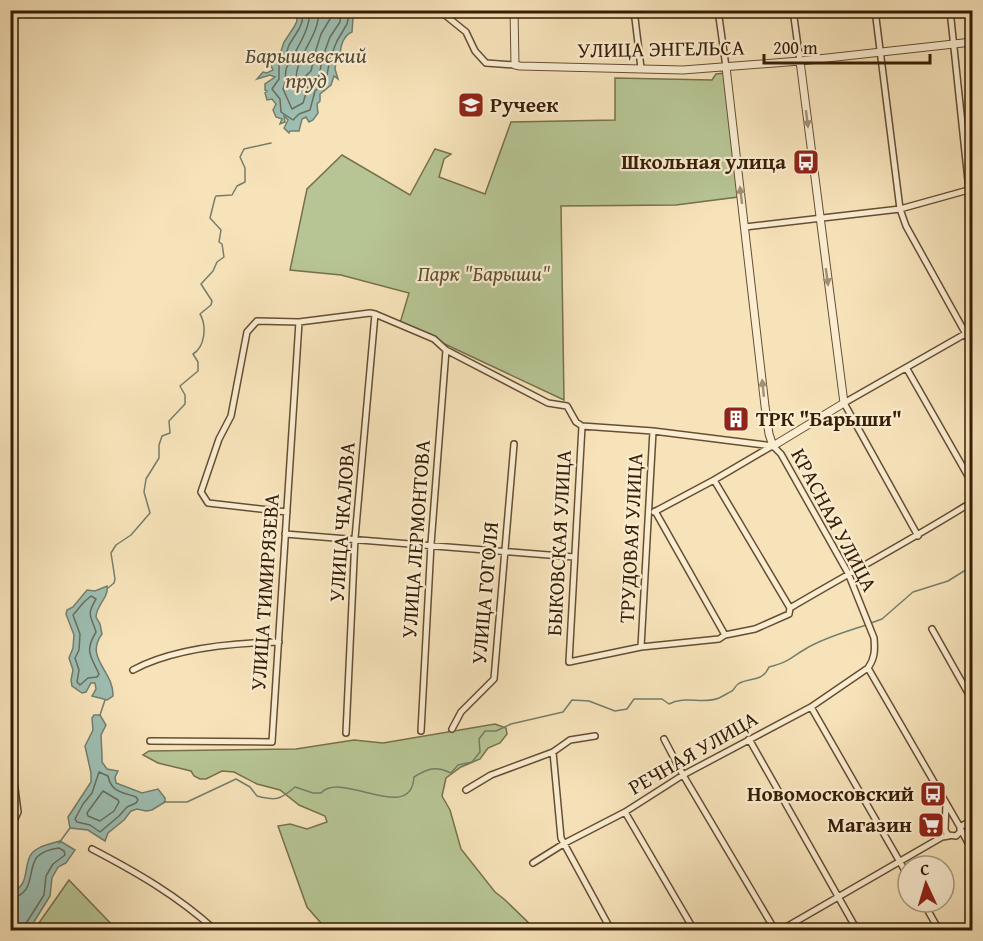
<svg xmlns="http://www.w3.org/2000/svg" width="983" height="941" viewBox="0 0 983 941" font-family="'Gentium Book Plus',serif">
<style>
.green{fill:#b7c594;stroke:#76714c;stroke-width:1.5}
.water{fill:#9dbeb2;stroke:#747e6c;stroke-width:1.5}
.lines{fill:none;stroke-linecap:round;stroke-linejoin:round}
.shore{stroke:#6a6e5b;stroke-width:1.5}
.stream{stroke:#747e6c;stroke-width:1.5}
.minor-casing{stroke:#664e32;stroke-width:8}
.tertiary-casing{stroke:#664e32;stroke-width:9}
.minor{stroke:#faedd2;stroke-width:5}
.tertiary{stroke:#faedd2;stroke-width:7}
.oneway{fill:#a28f75}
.labels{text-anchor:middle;stroke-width:4.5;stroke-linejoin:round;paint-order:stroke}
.street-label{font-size:21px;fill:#361d04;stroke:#faedd2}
.poi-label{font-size:21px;font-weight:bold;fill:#361d04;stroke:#faedd2;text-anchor:end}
.park-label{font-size:21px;font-style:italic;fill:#5d4f2f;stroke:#faedd2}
.water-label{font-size:22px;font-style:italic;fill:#554d38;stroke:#faedd2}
</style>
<rect width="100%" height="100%" fill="#f7e3ba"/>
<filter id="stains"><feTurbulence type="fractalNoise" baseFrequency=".00333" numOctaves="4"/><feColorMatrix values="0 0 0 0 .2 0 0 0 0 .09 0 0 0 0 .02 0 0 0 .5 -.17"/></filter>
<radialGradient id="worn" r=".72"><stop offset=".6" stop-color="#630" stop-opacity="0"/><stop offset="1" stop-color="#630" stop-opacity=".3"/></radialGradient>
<path class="green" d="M725,73L738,197L676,205L561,206L564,400L400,323L409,293L341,275L290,270L307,189L342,155L410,195L435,149L451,154L444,159L439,177L485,194L511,122L615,120V78L712,80L716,74Z
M495,724L506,728L507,734L500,743L488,748L480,759L461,767L446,778L442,796L450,810L461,849L495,892L504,899L534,928L533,930H327L307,907L278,826L290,824L307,829L327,822L325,816L299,805L280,790L257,784L234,772L222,771L206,779H200L194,776L191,771L158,763L143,755L149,751L296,749L354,740L383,743Z
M69,880L117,930H34Z"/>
<path class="water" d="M296,11H356L353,18L352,32C344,35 339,47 341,56L336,61L335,69L338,79L334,76L331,85L320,94V101L317,104L318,113L313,120L309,122L306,117L302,119L299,131H290L289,133L284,128L288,120L284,116L285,122L280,124L282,119L276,117L273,110L276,104L272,99L267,100L265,93L267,91L265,90V84L275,77L270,75L257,79L263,72L267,73L273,70L271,66L274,59L280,54L284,42L294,27L297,21Z
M107,586C109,598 96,605 96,617L100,624L102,634C84,658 114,671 113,696L107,700L92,696L96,689L95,683H91L86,692L82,693L72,686L71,680L73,670L69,658L73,648L74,635L66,614L67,610L73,607L87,590L95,591Z
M94,715H100L106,725L101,735L102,756V762L107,769L118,771L115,777L116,783L142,793L158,789L165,798V802L152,810L146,811L137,809L131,811L124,820L108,833L105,841L88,830L70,828L68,817L91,782V773L85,746L93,730L92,718Z
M60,841L75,850L66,863L58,867L52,878L50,896L29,930H11V893C30,884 23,871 30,856C35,846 51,844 60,841Z"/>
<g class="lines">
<path class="shore" d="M303,10L302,22L299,29L289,45L285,57L279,64V79L272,89L280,99L281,112L293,120L299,114L310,110L315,91L326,81L330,58L337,41L347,24L350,10
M310,10C310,31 296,49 287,67C284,72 287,81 283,89L292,109L303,103L308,87L319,76L323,56L330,37L340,22L341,10
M319,10C319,39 295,55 296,81L298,83L311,71L315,53L321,34L330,19L332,10
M91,596L96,599C86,616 91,615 96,632C84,652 91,656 99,674L97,677L88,678L80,685L77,682L79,670L75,658L79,650L80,634L73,615L84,602Z
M99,772L108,776C111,792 122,792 136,797L138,800L136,803L127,807L119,816L100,832L90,825L77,822L75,819L83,804L92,793Z
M103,791L118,800L119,802L114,811L100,821L88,816L87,813Z
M10,898C36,895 27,869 37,857C43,851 51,849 59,848L64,851L65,855L53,864L46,876L44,895L25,925V930"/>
<path class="stream" d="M108,588L114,583L115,579L111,553L116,545L131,535L150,513L144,492L146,479L159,458V445L162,436L170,433L169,421L185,404V395L180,386L198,371V362L193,354C205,347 207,326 200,314L211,305L212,301L201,284L213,271L217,262L224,257L222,244L219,242L221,230L210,218L215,198L216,196L232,195L237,186L245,182V168L240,157L244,149L271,143
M871,623L882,619L913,592L948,581L972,566
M100,715L105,700
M164,802H187L236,779L250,787L257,796C276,801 280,800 295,787L313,793H321C341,770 411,825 414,777C427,769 435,765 451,773L458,765L472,762L480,752L479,739L485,731H496L511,724L563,712L572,700L589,701L615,711L627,709L634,699H662L669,704C685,695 703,705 719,698C723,696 728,693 732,691C734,690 735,686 738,684C749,677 762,683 769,667C790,662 791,657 807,648C826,637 846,632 866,625
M59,843L70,828"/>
<defs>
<path id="minor" d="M634,10L641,68
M718,10L726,67
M793,10L800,61
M875,10L900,209L906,226L972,345
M950,10L969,190L972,196
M445,15L466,32L475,51L486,63L515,65
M745,227L900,209L972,189
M907,369L972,483
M582,426L569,662L641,647L719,639L725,635L755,629L789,614L790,608C851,572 913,539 972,502
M582,426L653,431L773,446
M714,480L790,608
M655,511L725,635
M287,512L208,503L201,492L219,439L231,416L247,332L257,321L299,322L370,313L375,314L434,339L446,350L548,403L567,406L576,422L582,426
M654,512L714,480L772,446
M285,534L574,557
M918,536L844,403L972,330
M932,629L972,700
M641,647L653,431
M868,668L960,827V832L956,836L948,835L945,830L946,804
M133,670C174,648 233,643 279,642
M811,707L908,876
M452,729L461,712L494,679L514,444
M421,731L431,544L446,350
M346,733L355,538L375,314
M664,739L683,775L775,930
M749,739L857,930
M150,741L272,742L299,322
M10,750L18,812L10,830
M553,752L561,838L611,930
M466,790L491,775L553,752L570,740L595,736
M625,812L694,930
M960,827L972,820
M960,828L972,850
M92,849C136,872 178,896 215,930
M533,863L565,843L625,812L683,775L811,707L868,668C875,658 875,650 874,638L848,573L781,454L773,446
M923,902L939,930
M781,930L942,837L949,836"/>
<path id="tertiary" d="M514,10L515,65L520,66L683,70L800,61L972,42
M726,67L765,406L769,434L773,446L844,403L800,61"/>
</defs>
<use href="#minor" class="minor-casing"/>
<use href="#tertiary" class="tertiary-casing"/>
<use href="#minor" class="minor"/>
<use href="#tertiary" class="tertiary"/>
</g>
<defs><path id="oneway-solid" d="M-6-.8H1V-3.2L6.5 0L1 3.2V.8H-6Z" transform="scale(1.5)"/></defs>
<g class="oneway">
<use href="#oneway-solid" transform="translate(807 119) rotate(83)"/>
<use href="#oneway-solid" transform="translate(741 195) rotate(-97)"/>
<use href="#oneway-solid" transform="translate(827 277) rotate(82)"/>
<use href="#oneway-solid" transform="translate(763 388) rotate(-96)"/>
</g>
<defs>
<symbol id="school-square" viewBox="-11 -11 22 22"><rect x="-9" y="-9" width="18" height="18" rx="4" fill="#8f2418" stroke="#faedd2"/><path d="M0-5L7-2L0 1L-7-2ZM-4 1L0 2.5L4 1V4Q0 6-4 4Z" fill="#fff"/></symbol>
<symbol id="bus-square" viewBox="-11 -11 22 22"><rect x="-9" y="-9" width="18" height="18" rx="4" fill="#8f2418" stroke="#faedd2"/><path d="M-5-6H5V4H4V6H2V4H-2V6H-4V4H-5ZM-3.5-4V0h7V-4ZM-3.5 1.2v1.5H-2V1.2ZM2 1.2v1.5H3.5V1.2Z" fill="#fff"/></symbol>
<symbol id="building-square" viewBox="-11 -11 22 22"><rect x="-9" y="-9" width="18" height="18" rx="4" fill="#8f2418" stroke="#faedd2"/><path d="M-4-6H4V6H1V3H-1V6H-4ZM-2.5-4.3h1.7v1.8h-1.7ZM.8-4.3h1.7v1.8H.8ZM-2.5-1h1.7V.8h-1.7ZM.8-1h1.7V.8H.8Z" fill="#fff"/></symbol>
<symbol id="supermarket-square" viewBox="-11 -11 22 22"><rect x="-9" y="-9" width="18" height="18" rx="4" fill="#8f2418" stroke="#faedd2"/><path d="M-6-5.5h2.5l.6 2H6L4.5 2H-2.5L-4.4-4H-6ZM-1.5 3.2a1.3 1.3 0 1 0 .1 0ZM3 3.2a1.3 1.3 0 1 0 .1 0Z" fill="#fff"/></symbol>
</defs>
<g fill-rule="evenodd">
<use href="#school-square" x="456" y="90" width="30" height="30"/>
<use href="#bus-square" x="791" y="147" width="30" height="30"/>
<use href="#building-square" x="721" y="404" width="30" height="30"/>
<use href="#bus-square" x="918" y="779" width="30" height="30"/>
<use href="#supermarket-square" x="916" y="810" width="30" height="30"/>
</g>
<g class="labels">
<g class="street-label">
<text transform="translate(661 49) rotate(-1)" y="7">УЛИЦА ЭНГЕЛЬСА</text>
<text transform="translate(834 520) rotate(62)" y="7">КРАСНАЯ УЛИЦА</text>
<text transform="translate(342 522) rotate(-86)" y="7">УЛИЦА ЧКАЛОВА</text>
<text transform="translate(631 538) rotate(-87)" y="7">ТРУДОВАЯ УЛИЦА</text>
<text transform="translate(416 539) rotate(-86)" y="7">УЛИЦА ЛЕРМОНТОВА</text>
<text transform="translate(559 543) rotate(-87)" y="7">БЫКОВСКАЯ УЛИЦА</text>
<text transform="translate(265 592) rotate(-86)" y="7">УЛИЦА ТИМИРЯЗЕВА</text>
<text transform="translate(485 593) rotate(-85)" y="7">УЛИЦА ГОГОЛЯ</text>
<text transform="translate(693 753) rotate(-30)" y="7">РЕЧНАЯ УЛИЦА</text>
</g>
<g class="poi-label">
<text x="490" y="112" text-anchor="start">Ручеек</text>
<text x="786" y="169">Школьная улица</text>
<text x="756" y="426" text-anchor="start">ТРК "Барыши"</text>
<text x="914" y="801">Новомосковский</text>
<text x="912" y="832">Магазин</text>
</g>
<g class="park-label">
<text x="484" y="281">Парк "Барыши"</text>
</g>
<g class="water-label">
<text x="306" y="63">Барышевский<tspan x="306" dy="25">пруд</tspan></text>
</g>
</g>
<rect width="983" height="941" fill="none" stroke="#f7e3ba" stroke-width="36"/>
<rect x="12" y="12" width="959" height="917" fill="none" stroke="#361d04" stroke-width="3"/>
<rect x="18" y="18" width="947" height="905" fill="none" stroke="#361d04" stroke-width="1.5"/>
<g transform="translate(926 884) rotate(356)"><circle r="28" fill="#faedd2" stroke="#ac9a80" stroke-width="1.5"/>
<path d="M0-4.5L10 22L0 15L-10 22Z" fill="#8f2418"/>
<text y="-9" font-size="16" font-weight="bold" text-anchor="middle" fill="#361d04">С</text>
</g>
<path d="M764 54v9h166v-9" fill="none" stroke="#361d04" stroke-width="3"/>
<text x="773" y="54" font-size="18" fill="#361d04" stroke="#faedd2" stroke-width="4.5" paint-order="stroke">200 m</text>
<rect width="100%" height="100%" filter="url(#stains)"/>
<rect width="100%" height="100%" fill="url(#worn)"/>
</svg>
